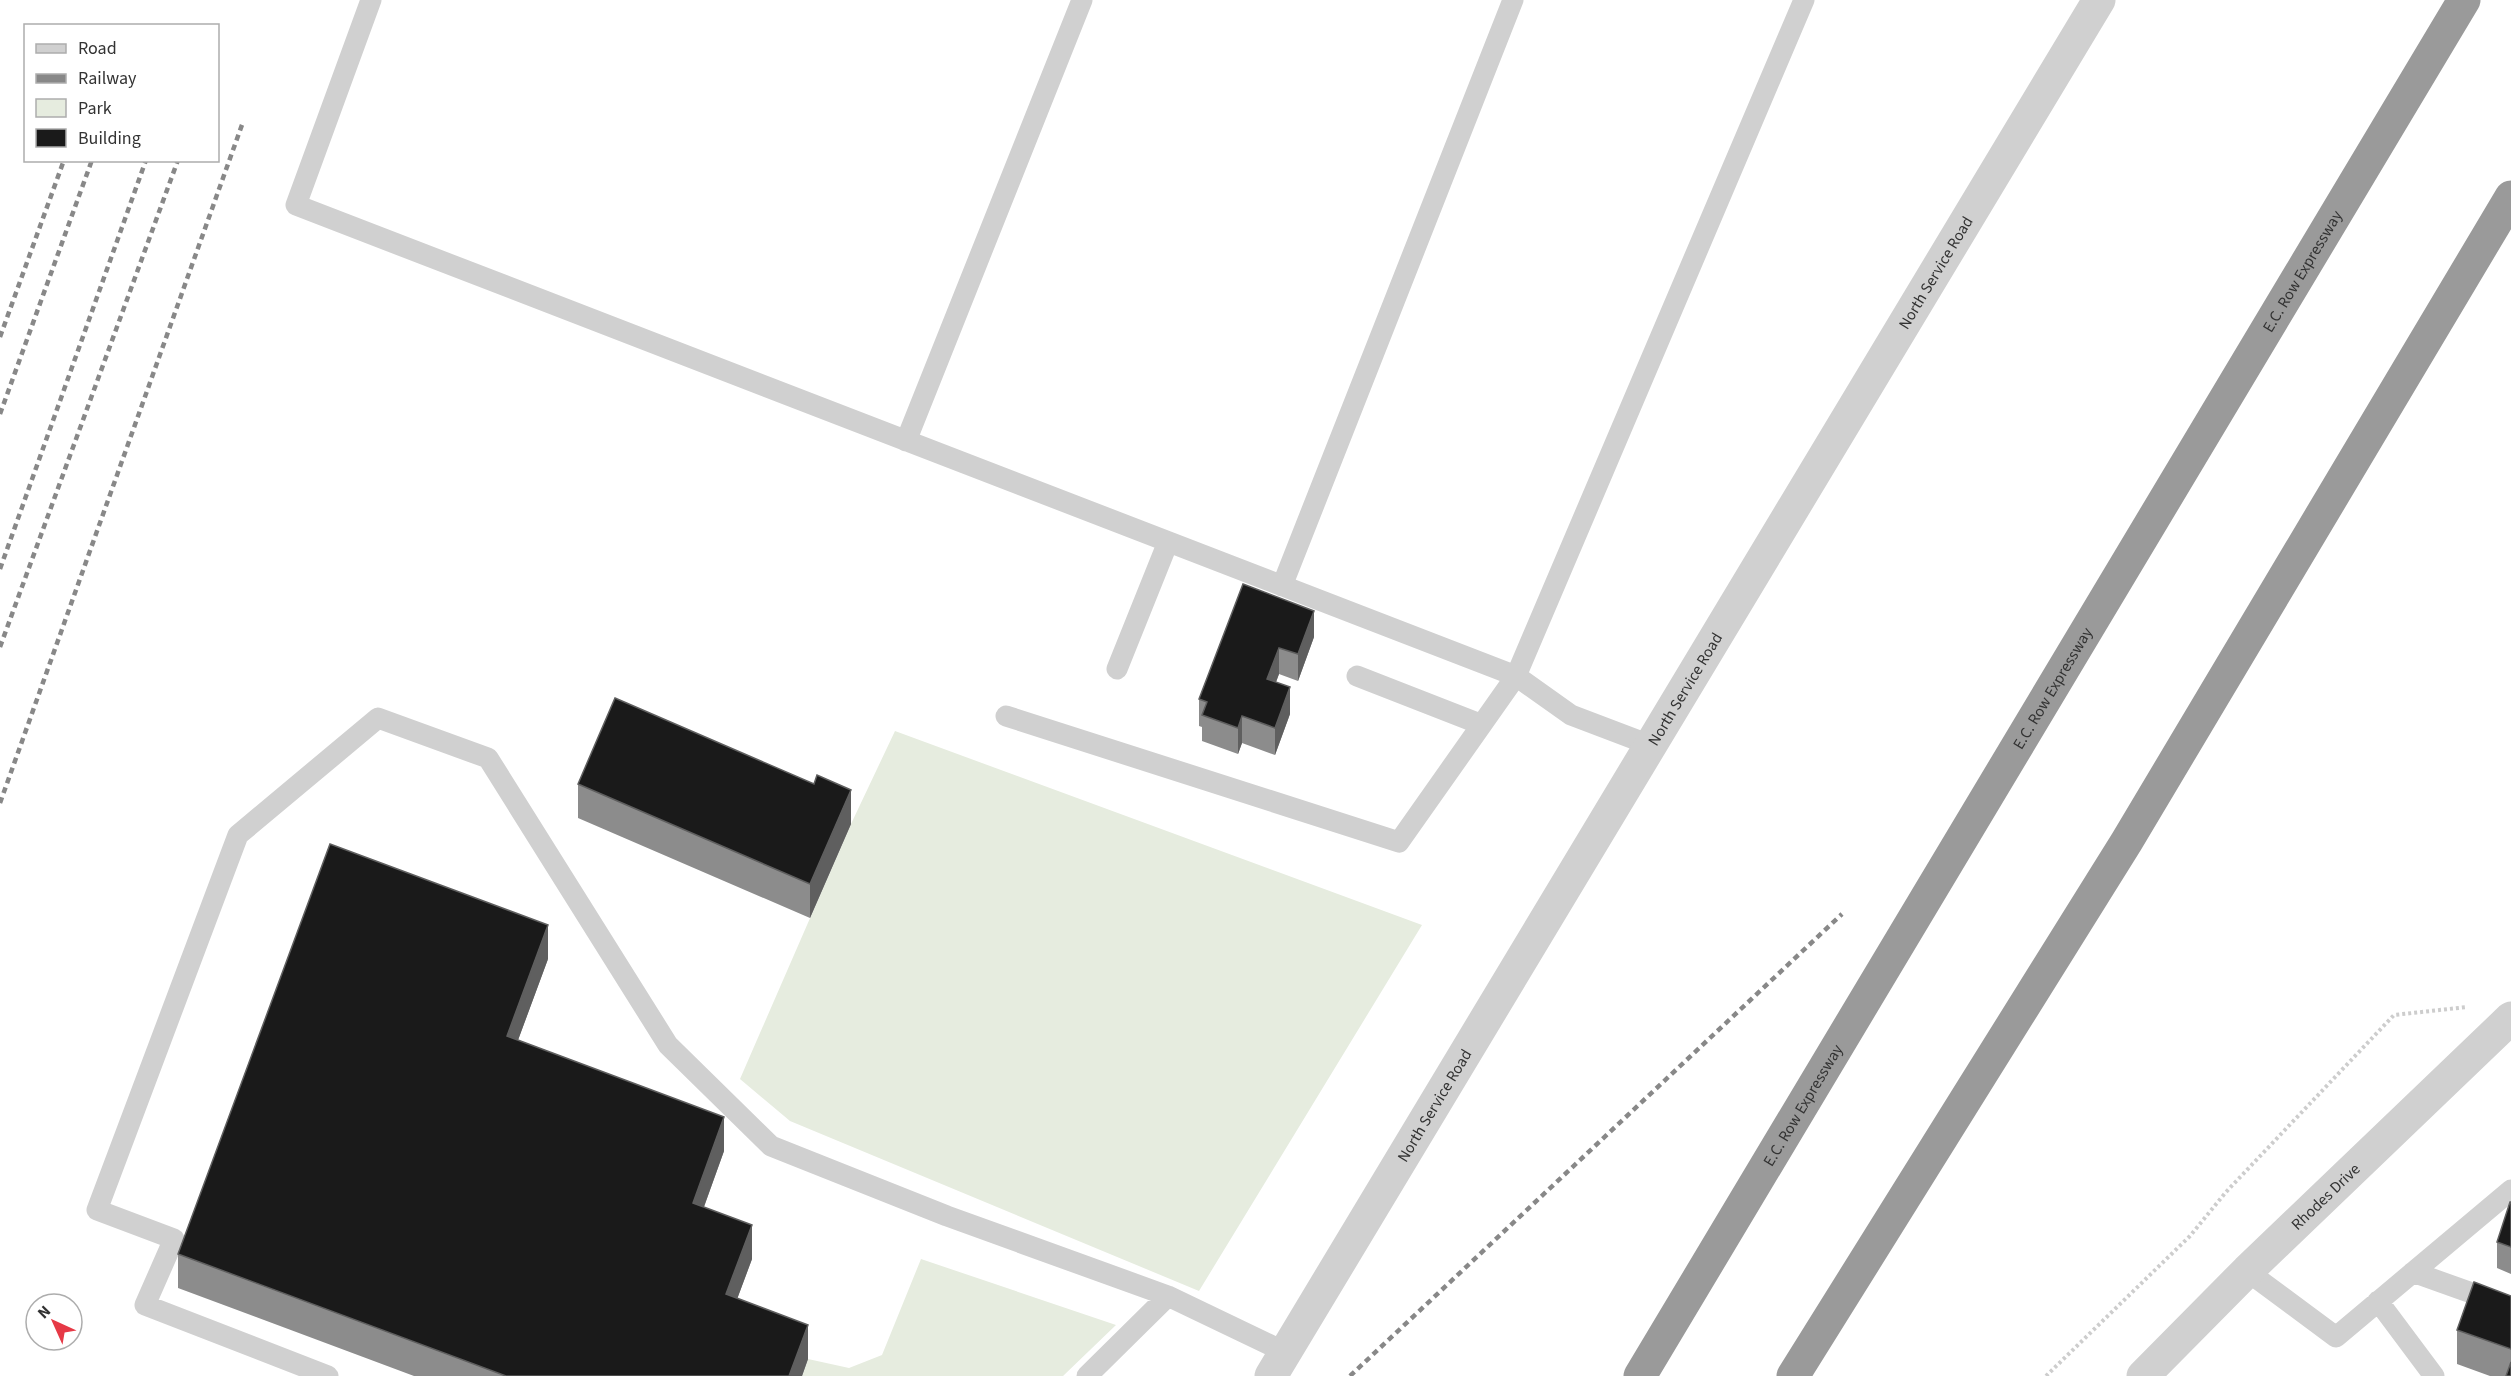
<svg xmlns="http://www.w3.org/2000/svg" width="2511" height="1376" viewBox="0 0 2511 1376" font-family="'Source Sans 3',sans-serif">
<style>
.green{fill:#e6ecdf}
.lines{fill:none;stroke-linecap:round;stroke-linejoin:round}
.path{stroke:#cdcdcd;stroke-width:4;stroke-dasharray:3 3;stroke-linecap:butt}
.service{stroke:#d0d0d0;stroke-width:21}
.tertiary{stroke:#d0d0d0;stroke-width:33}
.motorway{stroke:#9a9a9a;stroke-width:33}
.rail{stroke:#888;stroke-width:4.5;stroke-dasharray:6 4.5;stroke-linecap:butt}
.wall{fill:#8c8c8c}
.shaded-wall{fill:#5f5f5f}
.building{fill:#1a1a1a;stroke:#5f5f5f;stroke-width:1.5}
.labels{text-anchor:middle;stroke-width:6;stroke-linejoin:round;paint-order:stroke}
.street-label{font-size:16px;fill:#333;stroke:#fff}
</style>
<rect width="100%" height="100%" fill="#fff"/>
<path class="green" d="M895,731L1422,925L1199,1291L790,1121L740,1079L851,824Z
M921,1259L1116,1325L1063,1376H802L808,1359L849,1368L882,1355Z"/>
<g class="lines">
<path class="path" d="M2046,1376L2190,1236L2226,1192L2394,1015L2467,1007"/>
<path class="service" d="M371,0L296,205L1516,676L1571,715L1650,745
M906,441L1082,0
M1282,586L1513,0
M1117,669L1168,542
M1357,676L1480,724
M1006,716L1399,842L1516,676L1804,0
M2247,1271L2336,1337L2511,1190
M2413,1272L2511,1307
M2378,1301L2434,1376
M328,1376L145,1305L174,1239L97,1210L238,835L378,718L488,758L668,1045L771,1146L947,1216L1168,1296L1285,1352
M1087,1376L1168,1296"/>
<g class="tertiary">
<path id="s1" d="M1271,1376L2099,0"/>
<path id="s2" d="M2143,1376L2247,1271L2511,1018"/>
</g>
<g class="motorway">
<path id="s3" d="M1640,1376L2464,0"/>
<path d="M1793,1376L2127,841L2511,197"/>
</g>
<path class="rail" d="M0,337L64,160
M0,414L92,160
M0,569L146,160
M0,647L178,160
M0,803L243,122
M1350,1376L1842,914"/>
</g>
<path class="wall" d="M1243,584L1314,637L1298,681L1279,674L1276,682L1290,714L1275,755L1242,743L1238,754L1202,741V727L1199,726V699Z
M578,784L851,824L810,918L578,818Z
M548,959L518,1040L724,1151L704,1207L752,1259L737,1299L808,1359L802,1376H414L178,1288V1254Z
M2511,1202V1274L2497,1268V1242Z
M2511,1296V1376H2490L2457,1364V1330Z"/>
<path class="shaded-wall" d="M1314,611V637L1298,681V654Z
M1279,648V674L1267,706V679Z
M1290,687V714L1275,755V728Z
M1242,716V743L1238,754V728Z
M851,790V824L810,918V884Z
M548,925V959L507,1070V1036Z
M724,1117V1151L693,1237V1203Z
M752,1225V1259L726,1329V1294Z
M808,1325V1359L802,1376H789Z"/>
<path class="building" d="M1243,584L1314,611L1298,654L1279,648L1267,679L1290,687L1275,728L1242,716L1238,728L1202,715L1207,702L1199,699Z
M615,698L814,784L817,775L851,790L810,884L578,784Z
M330,844L548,925L507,1036L724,1117L693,1203L752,1225L726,1294L808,1325L789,1376H506L178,1254Z
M2510,1202H2511V1247L2497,1242Z
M2474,1282L2511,1296V1349L2457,1330Z
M2511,1362V1376H2506Z"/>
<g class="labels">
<g class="street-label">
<text dy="6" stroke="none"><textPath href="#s3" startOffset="1288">E.C. Row Expressway</textPath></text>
<text dy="6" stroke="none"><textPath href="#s1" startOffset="1288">North Service Road</textPath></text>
<text dy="6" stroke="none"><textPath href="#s1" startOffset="802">North Service Road</textPath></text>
<text dy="6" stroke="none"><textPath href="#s3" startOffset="802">E.C. Row Expressway</textPath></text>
<text dy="6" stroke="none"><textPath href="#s1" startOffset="316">North Service Road</textPath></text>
<text dy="6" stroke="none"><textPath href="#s3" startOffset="316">E.C. Row Expressway</textPath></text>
<text dy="6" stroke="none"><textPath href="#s2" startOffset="256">Rhodes Drive</textPath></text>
</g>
</g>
<rect x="24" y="24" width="195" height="138" fill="#ffffff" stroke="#adadad" stroke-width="1.5"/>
<rect x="36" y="44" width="30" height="9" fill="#d0d0d0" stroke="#adadad" stroke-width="1.5"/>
<text x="78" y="54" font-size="18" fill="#333333">Road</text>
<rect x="36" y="74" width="30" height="9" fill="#888888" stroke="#adadad" stroke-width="1.5"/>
<text x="78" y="84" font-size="18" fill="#333333">Railway</text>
<rect x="36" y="99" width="30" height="18" fill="#e6ecdf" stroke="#adadad" stroke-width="1.5"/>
<text x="78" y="114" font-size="18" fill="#333333">Park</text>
<rect x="36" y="129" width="30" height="18" fill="#1a1a1a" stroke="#adadad" stroke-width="1.5"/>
<text x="78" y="144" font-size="18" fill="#333333">Building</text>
<g transform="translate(54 1322) rotate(315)"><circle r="28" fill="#ffffff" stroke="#adadad" stroke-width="1.5"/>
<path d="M0-4.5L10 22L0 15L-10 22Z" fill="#e63946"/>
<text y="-9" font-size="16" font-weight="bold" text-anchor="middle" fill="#333333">N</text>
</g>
</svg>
